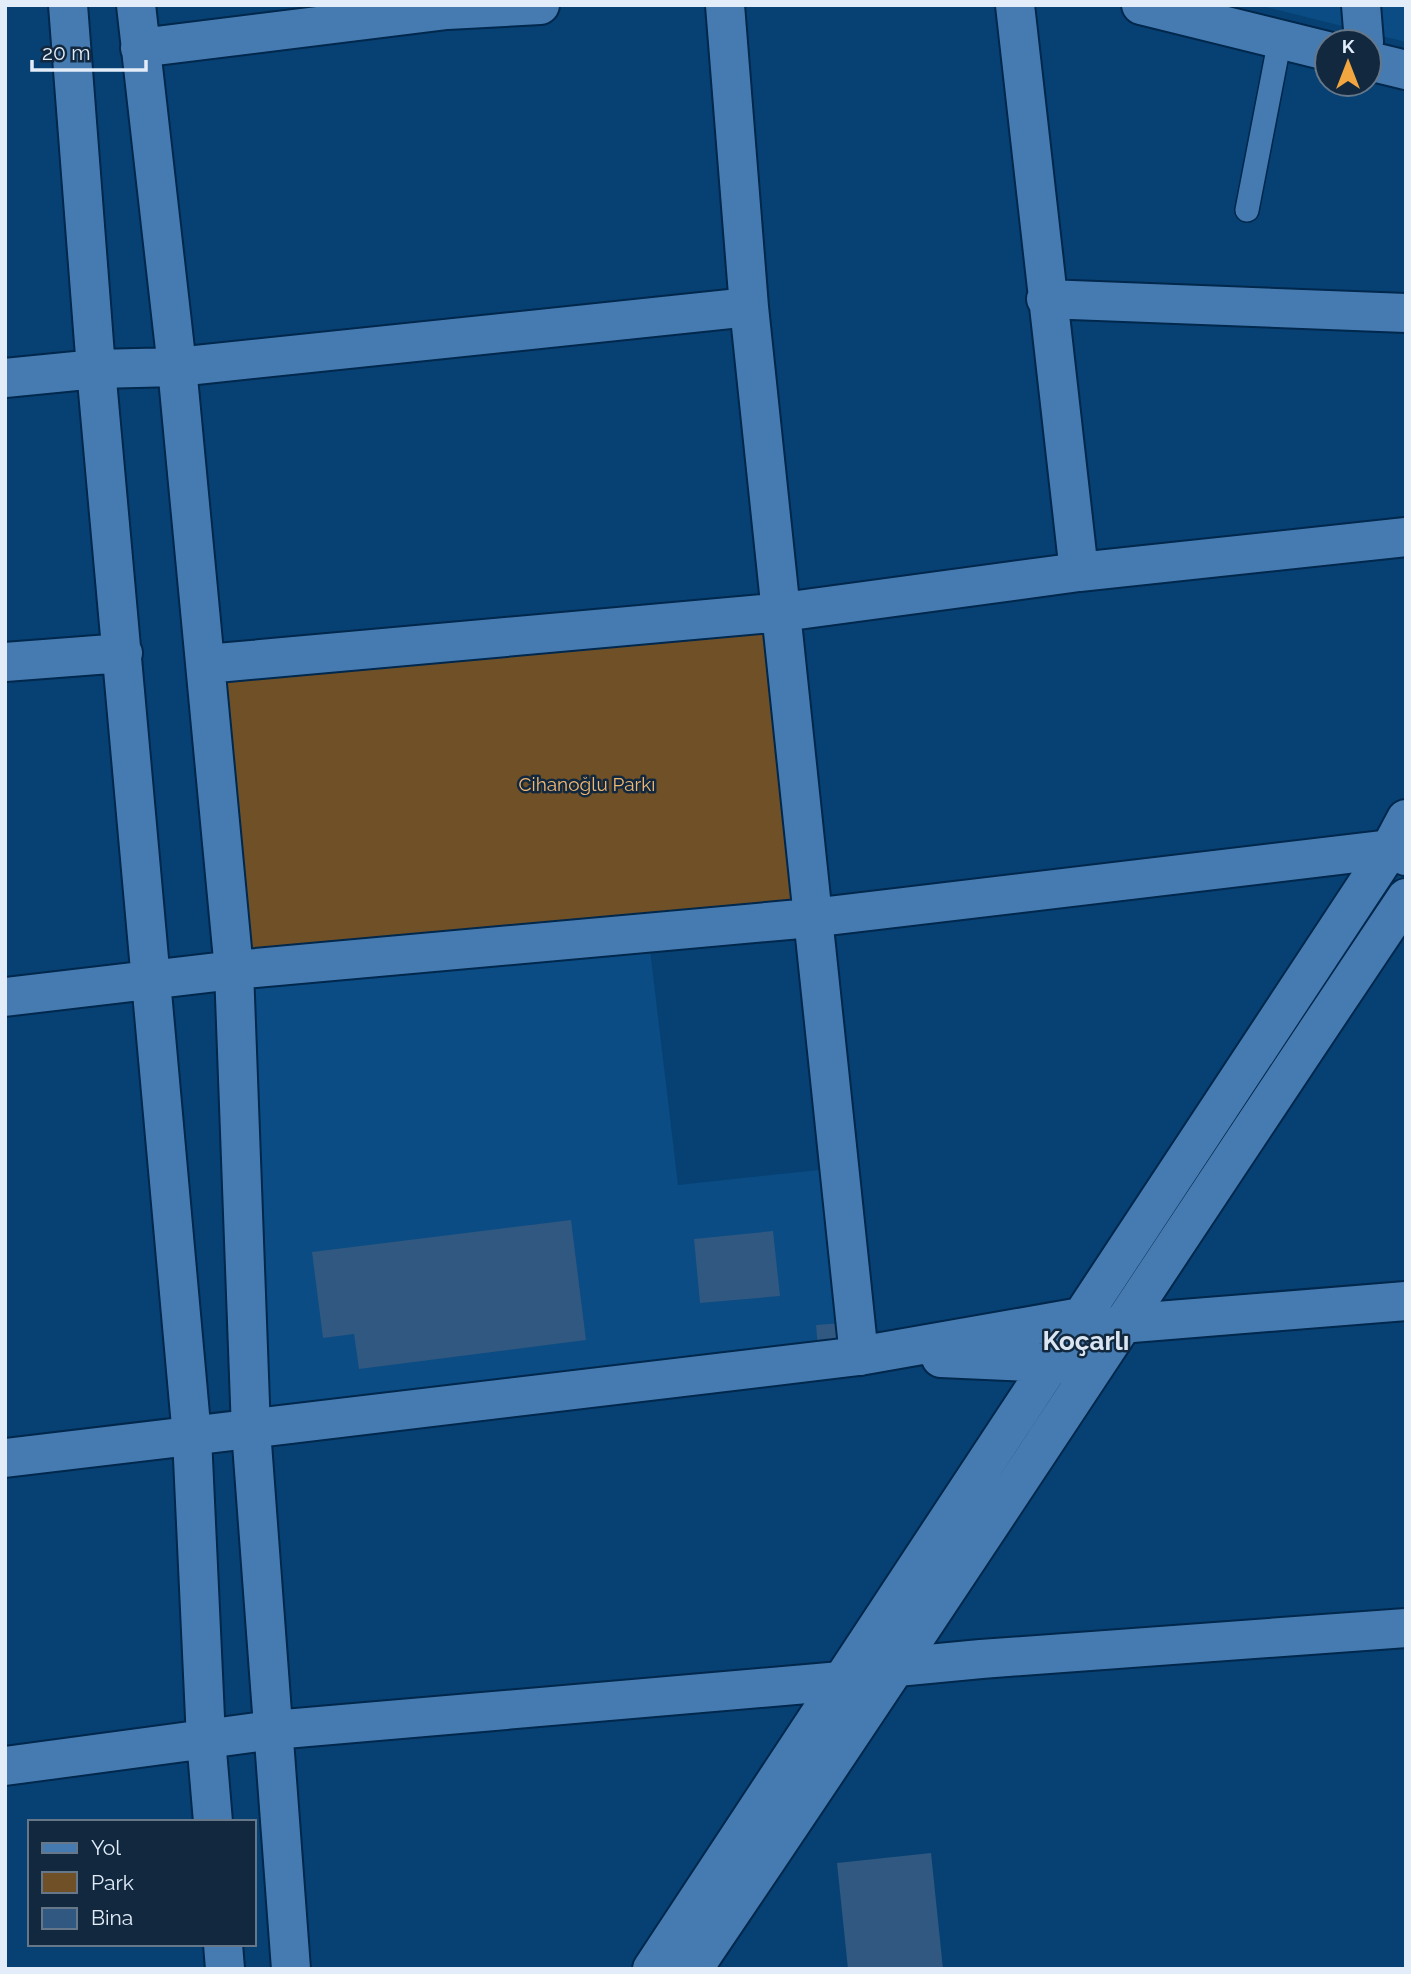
<svg xmlns="http://www.w3.org/2000/svg" width="1411" height="1974" viewBox="0 0 1411 1974" font-family="Raleway,sans-serif">
<style>
.built{fill:#0a4c83}
.green{fill:#705026}
.building{fill:#305881}
.lines{fill:none;stroke-linecap:round;stroke-linejoin:round}
.service-casing{stroke:#00274c;stroke-width:26}
.minor-casing{stroke:#00274c;stroke-width:42}
.secondary-casing{stroke:#00274c;stroke-width:42}
.service{stroke:#467bb1;stroke-width:23}
.minor{stroke:#467bb1;stroke-width:38}
.secondary{stroke:#467bb1;stroke-width:38}
.labels{text-anchor:middle;stroke-width:5;stroke-linejoin:round;paint-order:stroke}
.park-label{font-size:19px;fill:#f2b871;stroke:#12283f}
.district-label{font-size:26px;font-weight:bold;fill:#dbe6f2;stroke:#12283f}
</style>
<rect width="100%" height="100%" fill="#074173"/>
<path class="built" d="M1258,5H1406V42Z
M648,933L678,1185L838,1168L859,1356L251,1430L234,970Z"/>
<path class="green" d="M783,612L811,918L234,970L206,664Z"/>
<path class="building" d="M571,1220L586,1340L359,1369L354,1334L323,1338L312,1252Z
M773,1231L780,1296L700,1303L694,1239Z
M855,1322L819,1360L816,1325Z
M931,1853L943,1969H848L837,1863Z"/>
<g class="lines">
<defs>
<path id="service" d="M1247,210L1280,39"/>
<path id="minor" d="M68,5L96,369L192,1437L206,1739L213,1822
M136,5L177,367L234,970L251,1430L291,1969
M725,5L749,307L859,1356
M1015,5L1079,572
M1141,5L1327,51
M1361,5L1364,42
M140,48L447,10L540,5
M1369,61L1406,70
M1046,299L1406,313
M5,378L96,369L177,367L749,307
M5,662L123,653
M206,664L783,612L1079,572L1406,537
M5,997L234,970L811,918L1390,849L1406,856
M1120,1324L1406,1301
M5,1766L273,1730L841,1681L897,1667L981,1659L1406,1628
M223,1944L225,1969"/>
<path id="secondary" d="M941,1358L1070,1364
M5,1458L859,1356L1081,1317L1096,1320
M652,1969L1390,849L1406,819
M693,1969C934,1614 1167,1254 1406,898"/>
</defs>
<use href="#service" class="service-casing"/>
<use href="#minor" class="minor-casing"/>
<use href="#secondary" class="secondary-casing"/>
<use href="#service" class="service"/>
<use href="#minor" class="minor"/>
<use href="#secondary" class="secondary"/>
</g>
<g class="labels">
<g class="park-label">
<text x="587" y="791">Cihanoğlu Parkı</text>
</g>
<g class="district-label">
<text x="1086" y="1350">Koçarlı</text>
</g>
</g>
<rect width="1411" height="1974" fill="none" stroke="#e2edf9" stroke-width="14"/>
<rect x="28" y="1820" width="228" height="126" fill="#12283f" stroke="#657789" stroke-width="2"/>
<rect x="42" y="1843" width="35" height="10" fill="#467bb1" stroke="#657789" stroke-width="2"/>
<text x="91" y="1855" font-size="21" fill="#e2edf9">Yol</text>
<rect x="42" y="1872" width="35" height="21" fill="#705026" stroke="#657789" stroke-width="2"/>
<text x="91" y="1890" font-size="21" fill="#e2edf9">Park</text>
<rect x="42" y="1908" width="35" height="21" fill="#305881" stroke="#657789" stroke-width="2"/>
<text x="91" y="1925" font-size="21" fill="#e2edf9">Bina</text>
<g transform="translate(1348 63)"><circle r="33" fill="#12283f" stroke="#657789" stroke-width="2"/>
<path d="M0-5L12 26L0 18L-12 26Z" fill="#f1a63f"/>
<text y="-10" font-size="19" font-weight="bold" text-anchor="middle" fill="#e2edf9">K</text>
</g>
<path d="M32 60v10h114v-10" fill="none" stroke="#e2edf9" stroke-width="3.5"/>
<text x="42" y="60" font-size="21" fill="#e2edf9" stroke="#12283f" stroke-width="5" paint-order="stroke">20 m</text>
</svg>
